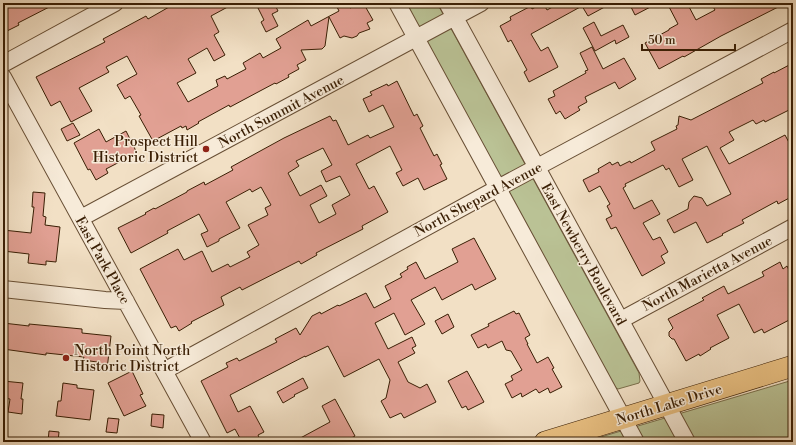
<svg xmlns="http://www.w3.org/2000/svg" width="796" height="445" viewBox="0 0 796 445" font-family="'Libre Bodoni',serif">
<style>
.green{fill:#bac295;stroke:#7a704c}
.building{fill:#e1a093;stroke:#391e04;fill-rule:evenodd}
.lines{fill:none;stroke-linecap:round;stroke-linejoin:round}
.minor-casing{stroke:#674e34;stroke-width:18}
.major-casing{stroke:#391e04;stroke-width:22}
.path{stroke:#391e04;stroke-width:2;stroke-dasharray:1 2;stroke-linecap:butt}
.minor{stroke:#f7ebd9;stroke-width:16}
.major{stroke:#e9c082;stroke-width:21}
.poi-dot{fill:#8f2418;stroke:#f7ebd9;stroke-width:1.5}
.labels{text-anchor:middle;stroke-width:3;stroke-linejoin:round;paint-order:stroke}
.street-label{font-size:14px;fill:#391e04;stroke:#f7ebd9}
.poi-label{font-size:14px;fill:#391e04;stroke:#f7ebd9;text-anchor:end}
</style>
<rect width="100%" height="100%" fill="#f2e0c5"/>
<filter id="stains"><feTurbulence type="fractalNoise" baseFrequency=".005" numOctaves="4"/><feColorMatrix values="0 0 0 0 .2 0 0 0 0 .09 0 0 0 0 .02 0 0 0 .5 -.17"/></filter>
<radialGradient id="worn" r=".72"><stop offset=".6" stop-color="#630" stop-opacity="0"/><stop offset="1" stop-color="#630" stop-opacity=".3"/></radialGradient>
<path class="green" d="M406,3H437L639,373L640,381L639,383L618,389L614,387Z
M793,380V442H584Z"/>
<path class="building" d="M3,3H57L18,23L19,25L3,33Z
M176,3H235L211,16L219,32L214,35L225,55L214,61L207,48L188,59L196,73L177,83L188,102L218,86L216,80L225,76L227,79L246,69L243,63L260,53L263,58L281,48L276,39L308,20L311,26L339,11L335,3H347L350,8L356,6L363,7L365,6L373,20L367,23L370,29L359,33L357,36L352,38L344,36L340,38L329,17L325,46L322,49L301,50L306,60L297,65L299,69L288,75L289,77L276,84L275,83L230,107L229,105L198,122L199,123L187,130L186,126L182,128L181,126L153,141L139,116L141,115L130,96L125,99L117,85L137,74L127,56L106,67L109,72L79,88L92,111L71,122L60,101L51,106L36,77L105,42L103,39L120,30L146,16L148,19Z
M264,3H274L278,11L272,14L278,26L266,32L261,22L264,20L257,6Z
M543,3L547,10L560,3H612L588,16L582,6L531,34L541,51L548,47L558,67L529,82L524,72L527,70L511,40L508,42L500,26L511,20L510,17L531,6L532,9Z
M629,3H658L635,15Z
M667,3H687L696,20L715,10L711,3H786L721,36L684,57L683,56L659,69L645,43L669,30V29L678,24Z
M594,22L601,36L623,25L629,37L616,44L615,40L595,51L583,28Z
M592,47L603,69L624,58L636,79L619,89L615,82L585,97L587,102L578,107L580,110L565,119L560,111L556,114L548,99L555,96L553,91L586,73L585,71L588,70L580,53Z
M793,63V108L765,122L764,120L756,124L753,120L729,132L734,140L720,148L729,164L785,135L793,150V196L778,204L777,201L742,220L744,223L722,234L723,235L707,243L696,222L674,233L667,220L688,209L689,202L694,196L702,198L707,206L731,194L707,146L682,159L693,180L679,187L669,168L666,170L663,165L625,184L626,186L623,188L634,209L652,200L660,214L643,223L653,240L660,237L668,252L661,256L665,263L642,276L616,227L611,229L606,219L612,216L607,206L610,204L600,186L589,192L583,180L599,172L598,169L610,162L612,165L618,162L620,166L630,161L631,163L655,150L651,142L677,129L676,126L678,125L679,116L691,120L763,83L761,79L774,72V73Z
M397,81L414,116L417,114L423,126L420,128L434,156L437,154L442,164L440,165L447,179L424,190L418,178L403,186L396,173L402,170L390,146L356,164L369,189L374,186L388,212L362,226L363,229L316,253L317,255L301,264L299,261L242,290L240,287L221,297L224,305L191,322L192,323L179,331L176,326L171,328L140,269L178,249L184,260L202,251L212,272L228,264L230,267L250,257L247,252L259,245L248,225L268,215L265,208L271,205L261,187L252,192L250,189L226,202L240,228L219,239V241L207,247L201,234L208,231L199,214L167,231L168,233L131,253L118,228L146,214L145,213L154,208L155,209L187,192V191L204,182L205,185L233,170L231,167L284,138L330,116L333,121L336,120L348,145L368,135L370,138L394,127L383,105L369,112L363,99L372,95L370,92L387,84L388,86ZM323,148L332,165L321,171L326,182L340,176L350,195L332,205L336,214L319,223L310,205L327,196L321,185L300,196L288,173L299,166L296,161Z
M73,123L80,135L67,141L61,129Z
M99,129L106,142L126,131L137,153L106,169L108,173L96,180L90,169L88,170L74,143Z
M33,192L45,193L43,216L46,217L45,225L60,227L56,262L46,261V265L28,263L29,254L3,251V230L31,233L34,207H32Z
M474,238L496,279L475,290L472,284L442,300L435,287L411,300L425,324L405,335L394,313L375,323L388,349L412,337L416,346L412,348L415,353L398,362L408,382L420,388L427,384L436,402L404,418L401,413L390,418L381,401L386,398L390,380L379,359L344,377L328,346L305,357V356L230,395L238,412L250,406L264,432L258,435L261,442H242L235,429L227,433L201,381L228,367L226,363L237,358L239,361L277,342L275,339L296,328L300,335L312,316L320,312L321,314L338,305L339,306L366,293L374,308L391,299L385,286L402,277L400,274L408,269L407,267L416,262L425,279L458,262L452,249Z
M780,262L783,269L787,266L793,278V318L764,333L762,329L754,333L739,304L717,315L729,338L710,348L711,349L700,356L699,354L686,361L674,339H672L669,336V332L673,328L668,319L704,300L702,298L724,286L728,294L764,276L762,272Z
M514,311L516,314L519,313L530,335L525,338L528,344H527L537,363L548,357L554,368L552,369L562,387L550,393L548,388L539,393L536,389L522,397L521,393L512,398L505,384L513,380L511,376L522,370L511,351L506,350L502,341L488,348L486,344L478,348L471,335L489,326L488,324Z
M448,314L454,327L442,334L435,321Z
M3,323L29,326V324L61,327L82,329V333L111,336L107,369L100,368L97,362L83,360L84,357L46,353V355L3,349Z
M132,371L143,394L140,395L146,406L124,416L108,383Z
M467,371L484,402L468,410L466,406L462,408L448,381Z
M303,378L308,388L294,395L295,396L283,403L277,392Z
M3,381L23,383L21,399H23L22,414L8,412L10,399L3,398Z
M63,383L77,385V388L94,390L90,420L56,416L58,401H61Z
M335,399L355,436L344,442H293L330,422L322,406Z
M152,414L164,415L163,428L151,426Z
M108,418L119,419L117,433L106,432Z
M49,431L59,432L58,442H48Z"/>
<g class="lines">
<defs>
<path id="minor" d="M397,3L636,442
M447,3L687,442
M3,64L115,3
M3,77L203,442
M81,218L481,3
M3,289L105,300L126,301
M621,320L793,227
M164,371L498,188L793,30"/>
<path id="major" d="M545,442L793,366"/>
</defs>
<use href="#minor" class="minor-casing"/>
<use href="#major" class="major-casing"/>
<path class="path" d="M615,442L617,441"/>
<use href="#minor" class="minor"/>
<use href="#major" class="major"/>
</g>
<g class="poi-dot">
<circle cx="206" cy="149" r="4"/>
<circle cx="66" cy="358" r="4"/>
</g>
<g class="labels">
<g class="street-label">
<text transform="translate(281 111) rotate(-28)" y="5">North Summit Avenue</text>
<text transform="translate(478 199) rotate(-28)" y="5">North Shepard Avenue</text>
<text transform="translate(584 254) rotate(61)" y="5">East Newberry Boulevard</text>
<text transform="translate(103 260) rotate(61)" y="5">East Park Place</text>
<text transform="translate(707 273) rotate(-28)" y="5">North Marietta Avenue</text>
<text transform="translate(669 404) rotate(-17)" y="5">North Lake Drive</text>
</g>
<g class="poi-label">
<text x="198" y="146">Prospect Hill<tspan x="198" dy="16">Historic District</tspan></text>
<text x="74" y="355" text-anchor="start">North Point North<tspan x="74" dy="16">Historic District</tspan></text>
</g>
</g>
<rect width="796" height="445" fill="none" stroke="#f2e0c5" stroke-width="16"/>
<rect x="4" y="4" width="788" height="437" fill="none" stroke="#391e04" stroke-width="2"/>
<rect x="8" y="8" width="780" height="429" fill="none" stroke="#391e04"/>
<path d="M642 44v6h93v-6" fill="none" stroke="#391e04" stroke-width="2"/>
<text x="648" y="44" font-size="12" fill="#391e04" stroke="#f7ebd9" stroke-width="3" paint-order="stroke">50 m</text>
<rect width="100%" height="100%" filter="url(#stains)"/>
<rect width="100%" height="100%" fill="url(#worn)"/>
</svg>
